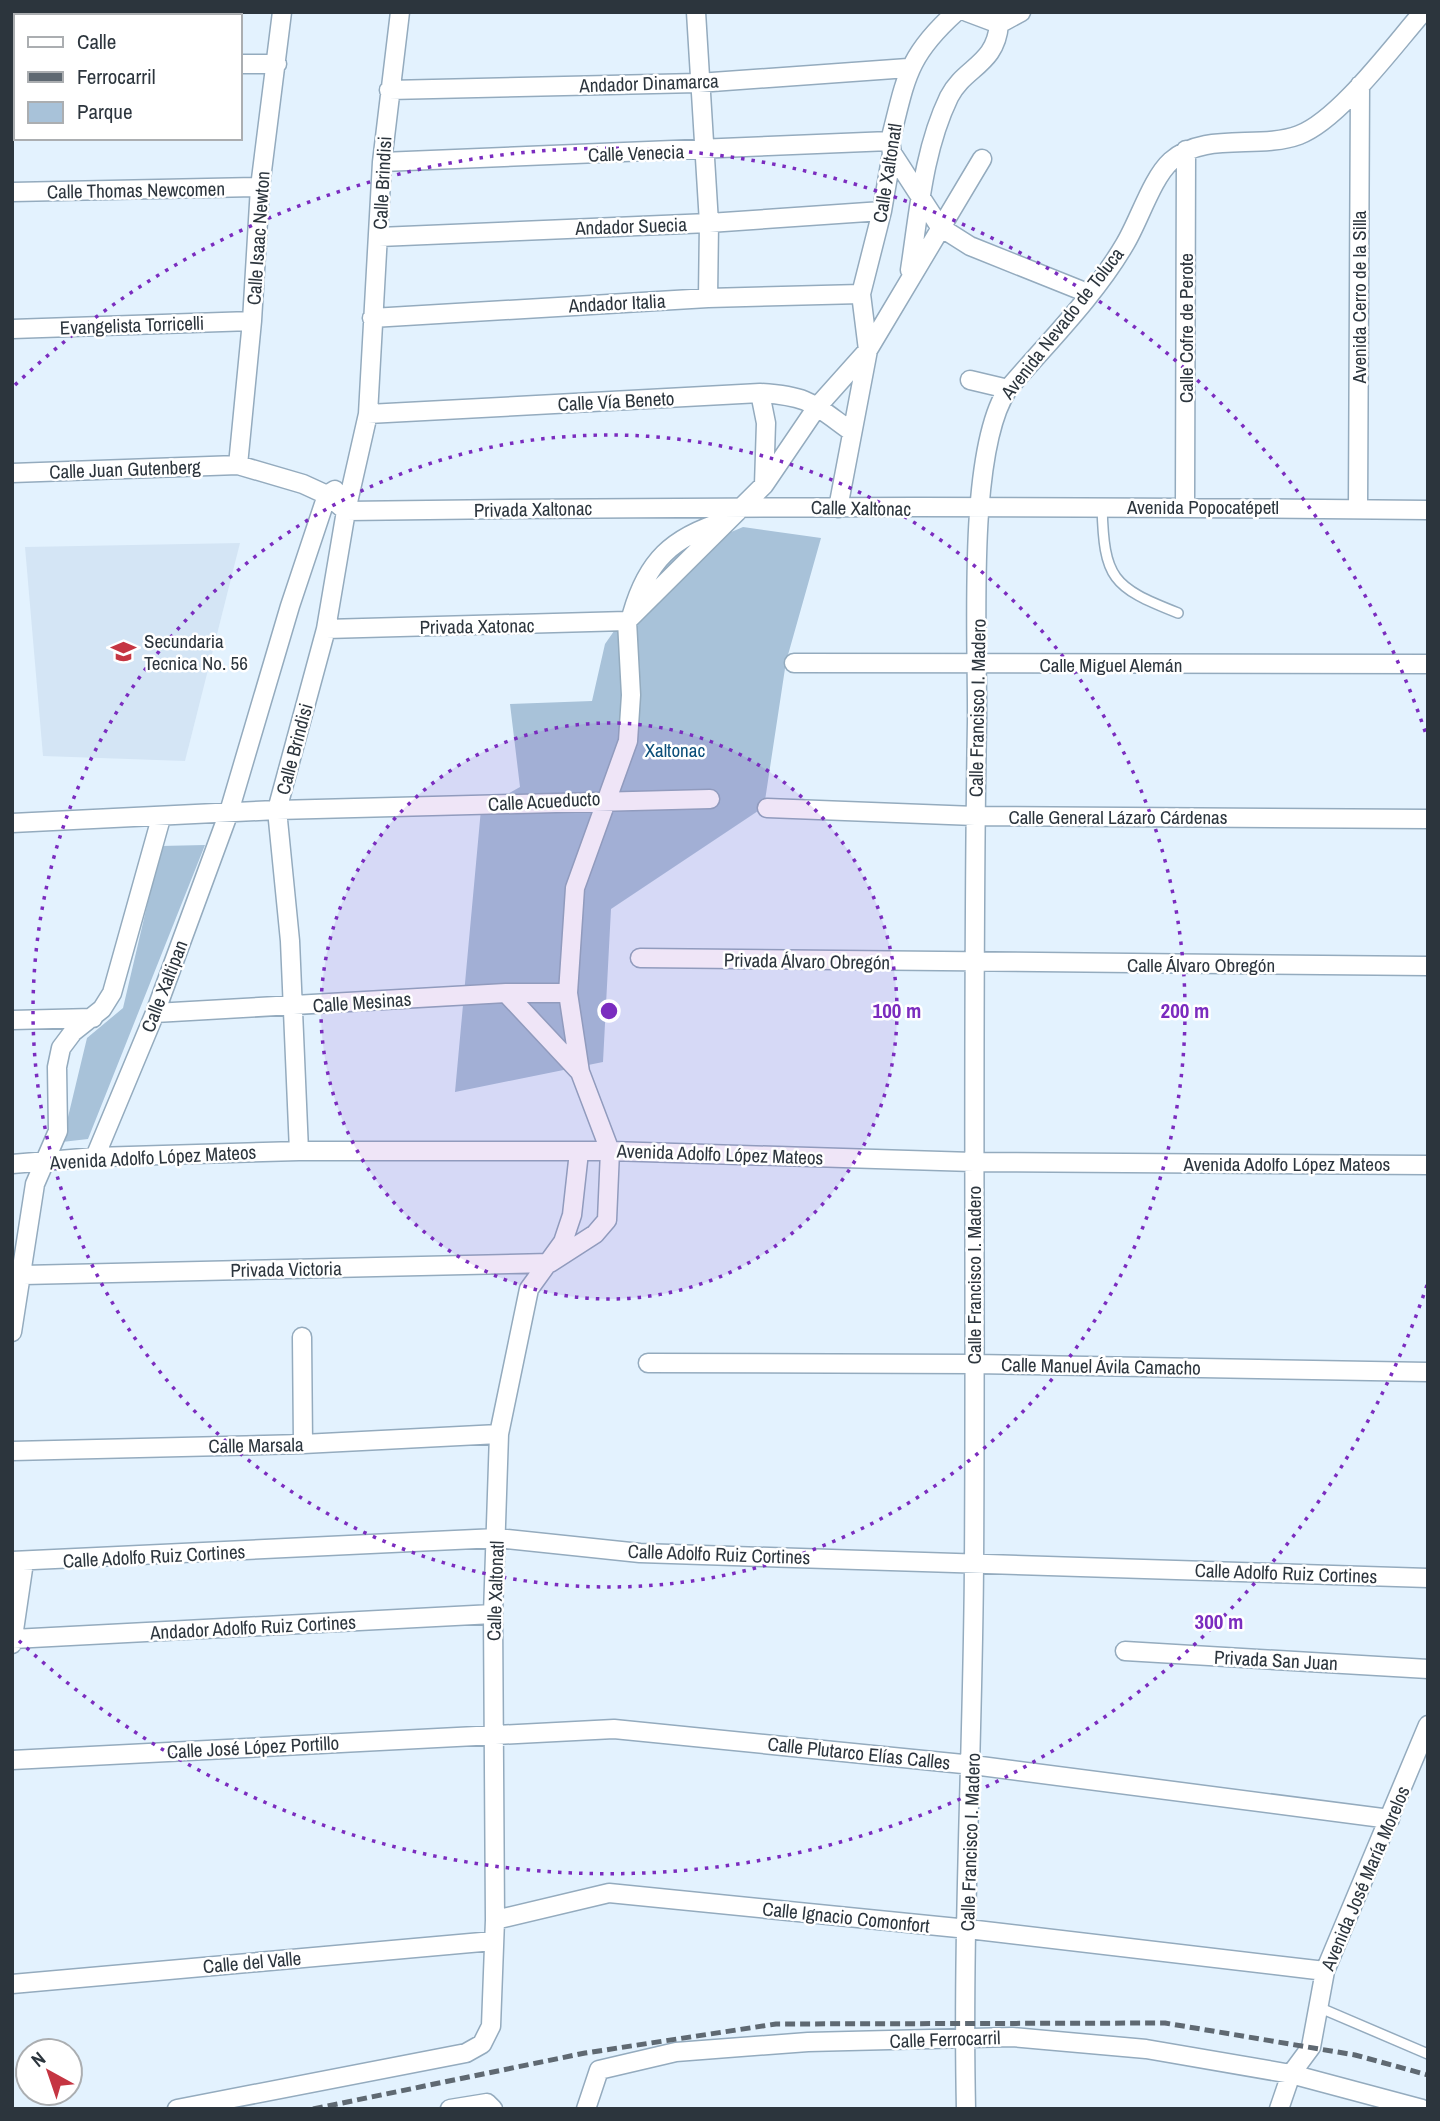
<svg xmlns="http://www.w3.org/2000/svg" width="1440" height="2121" viewBox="0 0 1440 2121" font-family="'Archivo Narrow',sans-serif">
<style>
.built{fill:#d4e5f5}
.green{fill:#a8c2d9}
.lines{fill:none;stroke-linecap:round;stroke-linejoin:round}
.lane-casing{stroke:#94abbe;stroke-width:12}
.street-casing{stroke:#94abbe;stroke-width:21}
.lane{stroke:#fff;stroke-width:9}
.street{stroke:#fff;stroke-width:18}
.rail{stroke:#5f6972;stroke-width:5;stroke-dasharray:10 5;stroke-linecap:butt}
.ring{fill:none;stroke:#7b2cbf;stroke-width:3.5;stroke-dasharray:3.5 7}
.labels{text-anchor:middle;stroke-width:5;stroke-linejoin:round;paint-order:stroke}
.street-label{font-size:19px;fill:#2c353d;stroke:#fff}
.poi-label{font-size:19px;fill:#2c353d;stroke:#fff;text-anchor:start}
.park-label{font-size:19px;fill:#0b4e79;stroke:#fff}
.centre{fill:#7b2cbf;stroke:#fff;stroke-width:3.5}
.ring-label{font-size:21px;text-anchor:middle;font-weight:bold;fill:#7b2cbf;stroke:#fff;stroke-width:5;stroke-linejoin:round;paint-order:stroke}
</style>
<rect width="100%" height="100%" fill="#e3f2fe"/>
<path class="built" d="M240,543L185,761L43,756L25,547Z"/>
<path class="green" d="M743,527L821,538L786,662L764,807L611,909L603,1062L455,1092L481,809L520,787L510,704L592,701L605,644L663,561Z
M205,845L88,1139L62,1142L87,1038L123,1008L161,846Z"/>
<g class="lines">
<defs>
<path id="lane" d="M1102,506C1104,579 1112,587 1178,613
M1318,2007L1428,2054"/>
<path id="street" d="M696,12L709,223L708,298
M967,12L999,24L1001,13
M240,64H277
M12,69H16
M389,90L698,83L908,68
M892,153L940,227L970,246L1090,294
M382,162L890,141
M12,192L260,187
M379,237L709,223L882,211
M910,270C919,212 923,151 949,97C964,67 996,65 999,24L1021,12
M372,318L708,298L861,294
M12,329L252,321
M970,380L1008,389
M760,393L766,423L764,485
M368,414L760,393C810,396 813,404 852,432
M238,465L252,321L260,187L282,12
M12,473L238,465L303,484L327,495L346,511C707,506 1067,506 1428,510
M1185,505L1186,150
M838,508L868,350L861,294L882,211L892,153L890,141C906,79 906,57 956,12
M1358,509L1360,85
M632,614C647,561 672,537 725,521
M326,629L627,621
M794,663L1428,664
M767,808L975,816L1428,819
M12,823L277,810L710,799
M640,958L1428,966
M506,993L580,1072
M155,1013L506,993H568
M12,1020L93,1018
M299,1151L290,941L277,810L326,629L346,511L368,414L382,162L400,12
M95,1157L155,1013L229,812L290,606L327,495L335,490
M12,1164L95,1157L299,1151H610L973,1162L1428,1165
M23,1275L550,1263L595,1234L607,1220L610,1151L580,1072L568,993L575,888L628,741L631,695L627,621L764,485L817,407L868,350L982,159
M12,1332L35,1184L58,1131L57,1067L61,1048L73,1032L102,1009L112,993L161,818
M302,1337L303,1444
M648,1363L975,1364L1428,1372
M12,1451L303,1444L499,1434
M12,1561L497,1538L640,1553L1428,1578
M13,1639L493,1614
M12,1644L24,1562
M1125,1651L1428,1669
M12,1760L614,1729L973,1765L1390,1819
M495,1920L609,1893L968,1929L1325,1971
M12,1984L493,1941
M177,2109L466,2053L482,2044L491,2026L495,1920L493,1614L499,1434L529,1289L563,1242L572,1215L579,1152
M450,2109L487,2103L493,2109
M586,2109L599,2070L676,2052L808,2042L1012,2037L1146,2049L1291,2074L1422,2109
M966,2109C962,1927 973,1745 974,1563C976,1282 972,1002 977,722C978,642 966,451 1008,389C1048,342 1094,297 1125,244C1139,221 1152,178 1171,161C1205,131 1259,150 1299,135C1339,120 1394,45 1423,12
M1279,2109L1291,2074L1311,2047L1325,1971L1428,1725"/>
</defs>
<use href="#lane" class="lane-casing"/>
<use href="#street" class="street-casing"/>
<use href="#lane" class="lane"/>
<use href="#street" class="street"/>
<path class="rail" d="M313,2109L585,2053L776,2024L1165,2023L1355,2055L1428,2075"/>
</g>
<circle cx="609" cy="1011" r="288" fill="#7b2cbf" fill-opacity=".12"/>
<g class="ring">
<circle cx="609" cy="1011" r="288"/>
<circle cx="609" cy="1011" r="576"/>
<path d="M1427 1285A863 863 0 0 1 15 1637M15 385A863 863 0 0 1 1427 737"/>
</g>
<defs>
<symbol id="school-bare" viewBox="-9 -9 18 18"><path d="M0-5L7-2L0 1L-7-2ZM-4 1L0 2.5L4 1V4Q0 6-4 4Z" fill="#c53542" stroke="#fff" stroke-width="2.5" paint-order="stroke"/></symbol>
</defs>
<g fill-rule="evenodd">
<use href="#school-bare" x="106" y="634" width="35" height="35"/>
</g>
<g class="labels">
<g class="street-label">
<text transform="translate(649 83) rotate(-2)" y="7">Andador Dinamarca</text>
<text transform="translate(636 153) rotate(-2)" y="7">Calle Venecia</text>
<text transform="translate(887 173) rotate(-81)" y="7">Calle Xaltonatl</text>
<text transform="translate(382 183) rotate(-87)" y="7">Calle Brindisi</text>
<text transform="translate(136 190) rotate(-1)" y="7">Calle Thomas Newcomen</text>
<text transform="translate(631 226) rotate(-2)" y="7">Andador Suecia</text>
<text transform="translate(258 238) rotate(-86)" y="7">Calle Isaac Newton</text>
<text transform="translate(1359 297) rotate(-90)" y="7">Avenida Cerro de la Silla</text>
<text transform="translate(617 303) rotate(-3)" y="7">Andador Italia</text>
<text transform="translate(1062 323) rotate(-52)" y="7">Avenida Nevado de Toluca</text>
<text transform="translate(132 325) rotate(-2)" y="7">Evangelista Torricelli</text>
<text transform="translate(1186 328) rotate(-90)" y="7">Calle Cofre de Perote</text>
<text transform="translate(616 401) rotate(-3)" y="7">Calle Vía Beneto</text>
<text transform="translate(125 469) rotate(-2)" y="7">Calle Juan Gutenberg</text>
<text x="1203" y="514">Avenida Popocatépetl</text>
<text transform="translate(861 508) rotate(1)" y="7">Calle Xaltonac</text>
<text transform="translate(533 509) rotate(-1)" y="7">Privada Xaltonac</text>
<text transform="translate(477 626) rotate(-1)" y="7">Privada Xatonac</text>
<text x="1111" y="672">Calle Miguel Alemán</text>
<text transform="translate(977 708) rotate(-89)" y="7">Calle Francisco I. Madero</text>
<text transform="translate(294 749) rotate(-75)" y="7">Calle Brindisi</text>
<text transform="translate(544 801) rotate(-3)" y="7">Calle Acueducto</text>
<text x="1118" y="824">Calle General Lázaro Cárdenas</text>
<text transform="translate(807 961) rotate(1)" y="7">Privada Álvaro Obregón</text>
<text x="1201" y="972">Calle Álvaro Obregón</text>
<text transform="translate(164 986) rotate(-69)" y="7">Calle Xaltipan</text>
<text transform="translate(362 1002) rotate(-4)" y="7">Calle Mesinas</text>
<text transform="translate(720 1154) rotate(2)" y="7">Avenida Adolfo López Mateos</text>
<text transform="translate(153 1157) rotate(-3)" y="7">Avenida Adolfo López Mateos</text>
<text x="1287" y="1171">Avenida Adolfo López Mateos</text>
<text transform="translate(286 1269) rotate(-1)" y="7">Privada Victoria</text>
<text transform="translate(974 1275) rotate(-90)" y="7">Calle Francisco I. Madero</text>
<text transform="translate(1101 1366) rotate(1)" y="7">Calle Manuel Ávila Camacho</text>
<text transform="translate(256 1445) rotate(-1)" y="7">Calle Marsala</text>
<text transform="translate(719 1554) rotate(2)" y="7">Calle Adolfo Ruiz Cortines</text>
<text transform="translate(154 1556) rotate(-3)" y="7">Calle Adolfo Ruiz Cortines</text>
<text transform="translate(1286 1573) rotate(2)" y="7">Calle Adolfo Ruiz Cortines</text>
<text transform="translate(495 1591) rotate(-88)" y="7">Calle Xaltonatl</text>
<text transform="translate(253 1627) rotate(-3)" y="7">Andador Adolfo Ruiz Cortines</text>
<text transform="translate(1276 1660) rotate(3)" y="7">Privada San Juan</text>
<text transform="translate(253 1747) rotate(-3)" y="7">Calle José López Portillo</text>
<text transform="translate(859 1753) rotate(6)" y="7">Calle Plutarco Elías Calles</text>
<text transform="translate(970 1842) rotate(-88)" y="7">Calle Francisco I. Madero</text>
<text transform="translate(1365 1878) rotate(-67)" y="7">Avenida José María Morelos</text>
<text transform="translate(846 1917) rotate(6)" y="7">Calle Ignacio Comonfort</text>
<text transform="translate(252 1962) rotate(-5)" y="7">Calle del Valle</text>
<text transform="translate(945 2039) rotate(-2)" y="7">Calle Ferrocarril</text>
</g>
<g class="poi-label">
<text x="144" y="648">Secundaria<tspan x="144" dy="22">Tecnica No. 56</tspan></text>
</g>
<g class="park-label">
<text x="675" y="757">Xaltonac</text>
</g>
</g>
<circle cx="609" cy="1011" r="10" class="centre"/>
<g class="ring-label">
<text x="897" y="1018">100 m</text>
<text x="1185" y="1018">200 m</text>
<text x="1219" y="1629">300 m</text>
</g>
<rect width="1440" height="2121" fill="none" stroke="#2c353d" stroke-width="28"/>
<rect x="14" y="14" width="228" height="126" fill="#ffffff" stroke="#abaeb1" stroke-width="2"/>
<rect x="28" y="37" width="35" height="10" fill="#ffffff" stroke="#abaeb1" stroke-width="2"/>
<text x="77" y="49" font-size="21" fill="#2c353d">Calle</text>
<rect x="28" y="72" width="35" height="10" fill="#5f6972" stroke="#abaeb1" stroke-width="2"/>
<text x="77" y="84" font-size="21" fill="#2c353d">Ferrocarril</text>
<rect x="28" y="102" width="35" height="21" fill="#a8c2d9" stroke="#abaeb1" stroke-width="2"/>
<text x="77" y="119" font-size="21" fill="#2c353d">Parque</text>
<g transform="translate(49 2072) rotate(320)"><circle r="33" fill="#ffffff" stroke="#abaeb1" stroke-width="2"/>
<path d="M0-5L12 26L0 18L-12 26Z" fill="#c53542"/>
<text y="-10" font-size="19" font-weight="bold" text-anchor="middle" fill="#2c353d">N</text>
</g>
</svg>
